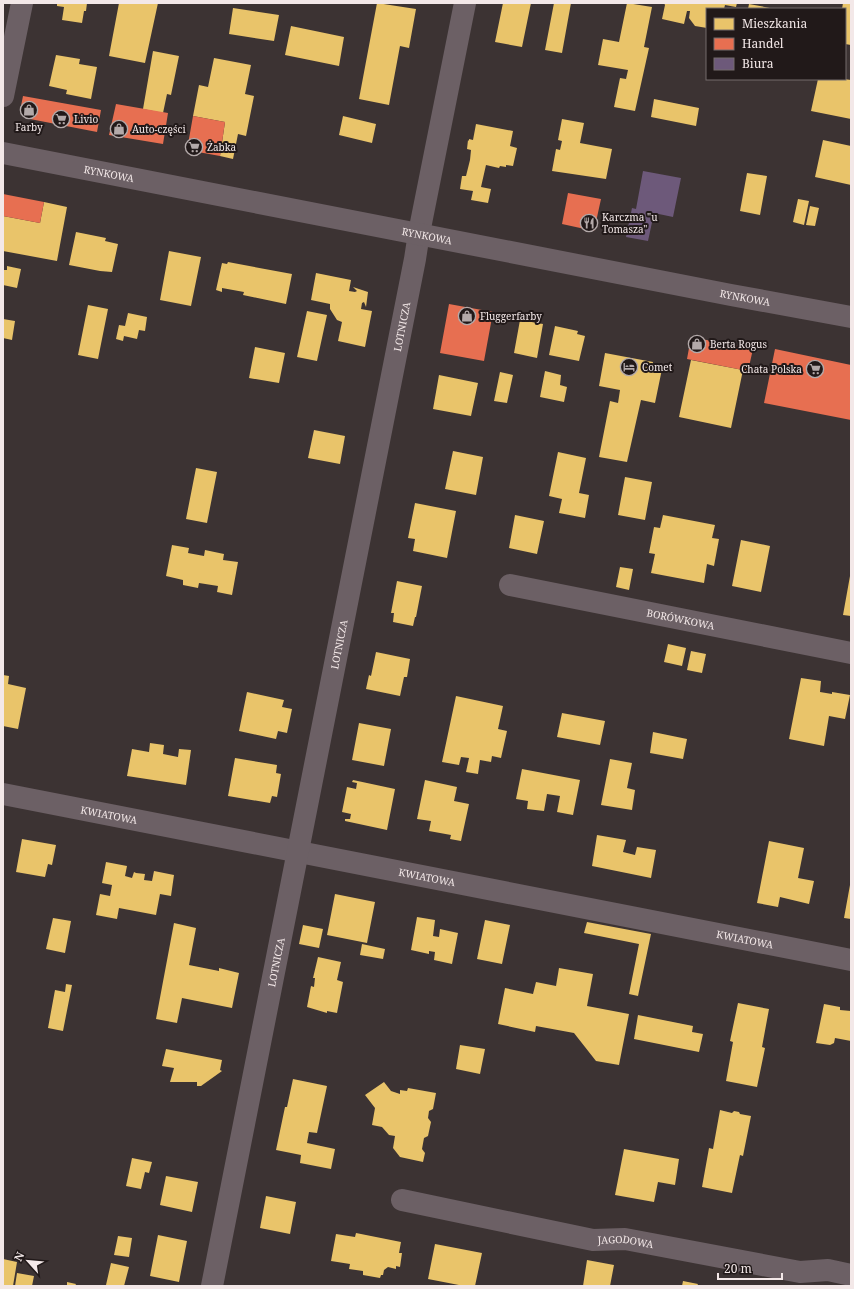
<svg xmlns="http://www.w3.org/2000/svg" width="854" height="1289" viewBox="0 0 854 1289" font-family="'Noto Serif',serif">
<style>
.homes{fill:#e9c46a}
.shops{fill:#e76f51}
.offices{fill:#6d597a}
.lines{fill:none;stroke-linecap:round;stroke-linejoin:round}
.minor{stroke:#6c6065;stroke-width:22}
.tertiary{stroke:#6c6065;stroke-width:22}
.labels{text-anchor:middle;stroke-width:4;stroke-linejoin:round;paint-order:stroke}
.poi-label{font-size:10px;fill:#f3e8e8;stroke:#211919;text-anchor:start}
.street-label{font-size:10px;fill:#f3e8e8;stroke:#211919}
</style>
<rect width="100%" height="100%" fill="#3c3333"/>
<path class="homes" d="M57,3H87L86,11H84L82,23L62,20L64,7L57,6Z
M119,3H158L145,63L109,56Z
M377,3L416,9L409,48L400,46L389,105L359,99Z
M503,3H531L522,47L495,42Z
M554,3H571L562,53L545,50Z
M627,3L652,7L644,47L649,48L635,111L614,107L620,78L626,79L628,70L598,65L603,39L619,42Z
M664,3H737L736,7L725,5L724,9H707V28L695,26L689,18L690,11H687L684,24L662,19L665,5Z
M843,3H851V45L845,44V9H842Z
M749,4L770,8V9H748Z
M233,8L279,15L274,41L229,34Z
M291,26L344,37L339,66L285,55Z
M153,51L179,56L171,95L167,94L163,113L143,109Z
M56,55L80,59L79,64L97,67L91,99L66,94L67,90L49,86Z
M214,58L251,65L245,94L254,96L246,136L238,134L233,159L220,156L225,122L193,116L199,85L208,87Z
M818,79H844L851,80V119L811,111Z
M654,99L699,108L696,126L651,117Z
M343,116L376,124L372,143L339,135Z
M562,119L584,123L580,143L612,149L606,179L552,171L556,149L560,150L562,141L558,140Z
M476,124L513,131L510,146L517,148L513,166L506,165V167L500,166L499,168L486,165L481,187L491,189L488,203L471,200L473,191L460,189L462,176H466L470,160L471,150L467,149L468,140L469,141V139L473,140Z
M823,140L851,146V185L815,177Z
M747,173L767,176L760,215L740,211Z
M798,199L809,201L804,225L793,222Z
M44,202L67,207L57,261L3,251V216L40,223Z
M810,206L819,208L815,226L806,225Z
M76,232L106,238L105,241L118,244L112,272L100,271L69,265Z
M169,251L201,257L191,306L160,300Z
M228,262L292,274L286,304L243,295L244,292L222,288V292L216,290L222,263L227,264Z
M7,266L21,269L17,288L3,285V270H7Z
M316,273L351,280L349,291L355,292L357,291L353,287L368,292L366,307L364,302L362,303L361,309L372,311L365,347L338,341L342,322L337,320L330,309V304L311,300Z
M88,305L108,309L98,359L78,355Z
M307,311L327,315L317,361L297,357Z
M128,313L147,317L145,331L139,330L137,339L124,336L123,341L116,339L119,325L125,326Z
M3,319L15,321L12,340L3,338Z
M520,320L543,324L537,358L514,353Z
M555,326L578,331L577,334L585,336L579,361L549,355Z
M255,347L285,353L279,383L249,378Z
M605,353L653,362L652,367L662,369L655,403L641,400L627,462L599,457L610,401L618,403L620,390L599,386Z
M691,360L743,370L731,428L679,417Z
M545,371L561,375L560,385L567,387L564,402L540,397Z
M500,372L513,375L507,403L494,401Z
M439,375L478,383L471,416L433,409Z
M314,430L345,436L340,464L308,458Z
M453,451L483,457L476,495L445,489Z
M558,452L586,458L579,493L589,495L585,518L559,513L562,499L549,496Z
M196,468L217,472L207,523L186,519Z
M625,477L652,482L645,520L618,515Z
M415,503L456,511L447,558L413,551L415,539L408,538Z
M515,515L544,521L537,554L509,548Z
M663,515L715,525L712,538L719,539L714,566L707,564L704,583L651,573L655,554L649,553L654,527L660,528Z
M741,540L770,546L761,592L732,586Z
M172,545L189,548L188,553L204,556L205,550L224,554L223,560L238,562L232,595L217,592L218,586L199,583L198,588L183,585V580L166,576Z
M620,567L633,569L629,590L616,587Z
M850,576H851V616L843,615Z
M397,581L422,586L416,617H415L413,626L393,622L394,613H391Z
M668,644L686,648L682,666L664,662Z
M691,651L706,654L702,673L687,670Z
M376,652L410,659L407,677H404L400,696L366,689L369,675L371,676Z
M3,675L9,676L8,684L26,688L18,729L3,726Z
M801,678L821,681L820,692L832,694V692L850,695L845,719L829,716L824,746L789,739Z
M247,692L284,700L282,707L292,709L287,733L278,731L276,739L239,731Z
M456,696L503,706L498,729L507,731L501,758L492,756L491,762L480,760L478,774L466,772L469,758L461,757L459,765L442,762Z
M562,713L605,721L600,745L557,737Z
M359,723L391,729L384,766L352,760Z
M653,732L687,739L683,759L650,753Z
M150,743L164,745L163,754L178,757L179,749L191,750L186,785L127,776L132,749L149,752Z
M235,758L277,765L276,773L281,774L277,797L272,796L270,803L228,796Z
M610,759L632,763L627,788L635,790L632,810L601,805Z
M522,769L580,780L573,815L557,812L560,796L547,794L544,811L527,809L528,801L516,799Z
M353,780L395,789L387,830L345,821V819H350L351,814L342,812L347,787L356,789L357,783L352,782Z
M425,780L457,787L454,801L469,804L461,841L450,839L451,835L429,831L431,821L417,819Z
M597,835L626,840L623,852L635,855L637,847L656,850L651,878L592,866Z
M22,839L56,845L52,865L48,864L45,877L16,872Z
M769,841L804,848L798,878L814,881L809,904L780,897L778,907L757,903Z
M106,862L127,866L125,876L132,878L134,872L136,873L145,874L144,880L152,881L154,871L174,875L171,896L160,894L156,915L119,908L117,919L96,915L100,894L110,896L112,885L102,883Z
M850,885L851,886V919L844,918Z
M335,894L375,902L367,943L327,935Z
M417,917L435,920L433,936L439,937L440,929L458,933L452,964L434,960L435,952L429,951V954L411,950Z
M53,918L71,921L65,953L46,949Z
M485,920L510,925L502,964L477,959Z
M587,922L651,934L638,996L629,994L639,944L584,933Z
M174,923L196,928L189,965L219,971V968L239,973L232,1008L182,998L177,1023L156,1019Z
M303,925L323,929L319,948L299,944Z
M362,944L385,949L383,959L360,955Z
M318,957L341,962L337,980L343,982L337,1013L327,1011V1013L307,1007L311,986L314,987L315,978H313Z
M559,968L593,974L587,1006L629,1014L619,1065L596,1061L574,1033L536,1026L535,1032L498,1024L505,988L533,994L536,982L556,986Z
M66,984L72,985L63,1031L48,1028L55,990L65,992Z
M738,1003L769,1009L762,1047L765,1048L757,1087L726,1081L733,1042L730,1041Z
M824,1004L840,1007V1010L851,1011V1041L835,1038L834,1043L830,1045L816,1043Z
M638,1015L693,1026L692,1032L703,1034L699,1052L634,1039Z
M460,1045L485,1049L480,1074L456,1069Z
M166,1049L222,1060L220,1070L222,1071L201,1086H197V1082H170L174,1068L162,1066Z
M293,1079L327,1086L317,1133L309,1132L307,1143L335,1149L331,1169L300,1163L301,1155L276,1150L285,1107H287Z
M384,1082L391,1091L400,1094V1090L407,1091L408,1088L436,1093L433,1109L429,1111L428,1118L431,1122L428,1136L424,1138L422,1149L425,1153L423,1162L400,1157L393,1148L395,1136L389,1135L382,1127L372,1125L375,1108L365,1095Z
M720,1110L732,1113L734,1111L739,1112L740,1114L751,1116L743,1156L740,1155L732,1193L702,1187L709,1148L713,1149Z
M624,1149L679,1159L675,1185L658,1182L654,1202L615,1195Z
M132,1158L152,1162L149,1173L145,1172L141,1189L126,1186Z
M166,1176L198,1182L192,1212L160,1205Z
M266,1196L296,1202L290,1234L260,1228Z
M356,1233L401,1242L399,1253H402L400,1267L396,1266V1269L388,1267L384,1270L383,1275H381L380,1278L363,1275V1271L349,1269L350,1264L331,1261L336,1234L355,1237Z
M158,1235L187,1241L179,1282L150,1276Z
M118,1236L132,1238L129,1257L114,1255Z
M435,1244L482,1253L475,1286H464L428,1279Z
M3,1259L17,1262L13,1286H3Z
M587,1260L614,1265L610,1286H583Z
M111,1263L129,1267L124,1286L106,1285Z
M17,1273L34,1276L32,1286H15Z
M683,1281L698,1284L697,1286H682Z
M67,1282L76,1284L75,1286H67Z"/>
<path class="shops" d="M23,96L101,110L97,132L30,119L21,106Z
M116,104L168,113L163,144L109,135Z
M193,116L225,122L220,156L187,150Z
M568,193L601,199L594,231L562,224Z
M3,194L44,202L40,223L3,216Z
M449,304L493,312L484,361L440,353Z
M691,337L753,349L748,371L687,359Z
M775,349L851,365V420L764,403Z"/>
<path class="offices" d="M643,171L681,178L673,217L654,213L648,241L626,237L632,208L636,209Z"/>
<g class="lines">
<g class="minor">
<path d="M3,96L22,3"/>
<path id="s1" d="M510,585L851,653"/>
<path id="s2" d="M3,794L851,960"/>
<path id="s3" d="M402,1200L593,1240L625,1239L800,1272L828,1270L851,1275"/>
<path id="s4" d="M212,1286L415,259L419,233L465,3"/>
</g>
<path class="tertiary" id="s5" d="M3,153L731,295L851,317"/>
</g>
<defs>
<symbol id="shop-ring" viewBox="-11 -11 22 22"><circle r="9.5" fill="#211919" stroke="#b3a9a9" stroke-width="1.5"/><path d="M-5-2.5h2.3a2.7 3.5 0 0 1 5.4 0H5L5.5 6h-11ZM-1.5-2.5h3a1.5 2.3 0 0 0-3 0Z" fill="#b3a9a9"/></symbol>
<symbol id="supermarket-ring" viewBox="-11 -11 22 22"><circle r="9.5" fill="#211919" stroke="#b3a9a9" stroke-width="1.5"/><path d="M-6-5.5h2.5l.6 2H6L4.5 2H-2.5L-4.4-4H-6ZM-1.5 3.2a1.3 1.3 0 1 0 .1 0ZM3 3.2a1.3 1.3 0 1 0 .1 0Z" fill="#b3a9a9"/></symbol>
<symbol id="restaurant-ring" viewBox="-11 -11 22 22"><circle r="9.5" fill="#211919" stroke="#b3a9a9" stroke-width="1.5"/><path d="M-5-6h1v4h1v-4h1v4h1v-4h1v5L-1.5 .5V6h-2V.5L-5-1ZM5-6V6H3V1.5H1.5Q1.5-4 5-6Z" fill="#b3a9a9"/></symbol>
<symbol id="hotel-ring" viewBox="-11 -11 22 22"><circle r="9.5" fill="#211919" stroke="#b3a9a9" stroke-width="1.5"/><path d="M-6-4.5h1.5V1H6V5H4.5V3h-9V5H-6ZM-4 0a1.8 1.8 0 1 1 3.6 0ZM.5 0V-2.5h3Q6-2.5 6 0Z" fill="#b3a9a9"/></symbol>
</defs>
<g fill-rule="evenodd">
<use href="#shop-ring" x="19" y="100" width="20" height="20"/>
<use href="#supermarket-ring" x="51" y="109" width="20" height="20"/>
<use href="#shop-ring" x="109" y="119" width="20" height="20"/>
<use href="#supermarket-ring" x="184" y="137" width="20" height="20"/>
<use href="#restaurant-ring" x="579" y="213" width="20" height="20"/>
<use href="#shop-ring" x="457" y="306" width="20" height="20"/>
<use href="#shop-ring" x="687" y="334" width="20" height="20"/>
<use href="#hotel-ring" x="619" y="357" width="20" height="20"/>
<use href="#supermarket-ring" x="805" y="359" width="20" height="20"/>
</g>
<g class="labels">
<g class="poi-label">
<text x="74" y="123">Livio</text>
<text x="29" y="131" text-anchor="middle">Farby</text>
<text x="132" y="133">Auto-części</text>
<text x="207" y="151">Żabka</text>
<text x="602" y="221">Karczma "u<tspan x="602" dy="12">Tomasza"</tspan></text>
<text x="480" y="320">Fluggerfarby</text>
<text x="710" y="348">Berta Rogus</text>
<text x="642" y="371">Comet</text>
<text x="802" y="373" text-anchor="end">Chata Polska</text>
</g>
<g class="street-label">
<text dy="4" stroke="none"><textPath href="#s5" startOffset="108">RYNKOWA</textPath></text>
<text dy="4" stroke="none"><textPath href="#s5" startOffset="432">RYNKOWA</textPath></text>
<text dy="4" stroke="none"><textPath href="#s5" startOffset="756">RYNKOWA</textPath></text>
<text dy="4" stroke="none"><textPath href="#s4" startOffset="978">LOTNICZA</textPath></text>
<text dy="4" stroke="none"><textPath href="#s1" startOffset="174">BORÓWKOWA</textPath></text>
<text dy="4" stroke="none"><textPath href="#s4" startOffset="654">LOTNICZA</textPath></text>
<text dy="4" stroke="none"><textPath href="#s2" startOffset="108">KWIATOWA</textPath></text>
<text dy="4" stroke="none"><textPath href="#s2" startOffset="432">KWIATOWA</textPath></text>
<text dy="4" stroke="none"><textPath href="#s2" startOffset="756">KWIATOWA</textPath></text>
<text dy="4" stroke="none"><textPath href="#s4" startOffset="330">LOTNICZA</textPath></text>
<text dy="4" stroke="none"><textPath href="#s3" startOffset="228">JAGODOWA</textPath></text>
</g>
</g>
<rect width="854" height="1289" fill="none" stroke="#f3e8e8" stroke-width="8"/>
<rect x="706" y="8" width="140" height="72" fill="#211919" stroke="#756c6c"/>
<rect x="714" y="18" width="20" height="12" fill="#e9c46a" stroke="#756c6c"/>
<text x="742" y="28" font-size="12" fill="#f3e8e8">Mieszkania</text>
<rect x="714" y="38" width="20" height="12" fill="#e76f51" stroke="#756c6c"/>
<text x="742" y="48" font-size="12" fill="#f3e8e8">Handel</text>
<rect x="714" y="58" width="20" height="12" fill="#6d597a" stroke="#756c6c"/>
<text x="742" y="68" font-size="12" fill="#f3e8e8">Biura</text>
<g transform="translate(28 1261) rotate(297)" stroke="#211919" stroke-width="3" paint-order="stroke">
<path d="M0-3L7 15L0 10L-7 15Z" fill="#f3e8e8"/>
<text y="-6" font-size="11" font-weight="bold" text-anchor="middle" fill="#f3e8e8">N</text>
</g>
<path d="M718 1273v6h64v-6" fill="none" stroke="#f3e8e8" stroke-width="2"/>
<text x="724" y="1273" font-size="12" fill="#f3e8e8" stroke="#211919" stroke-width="3" paint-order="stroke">20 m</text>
</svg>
